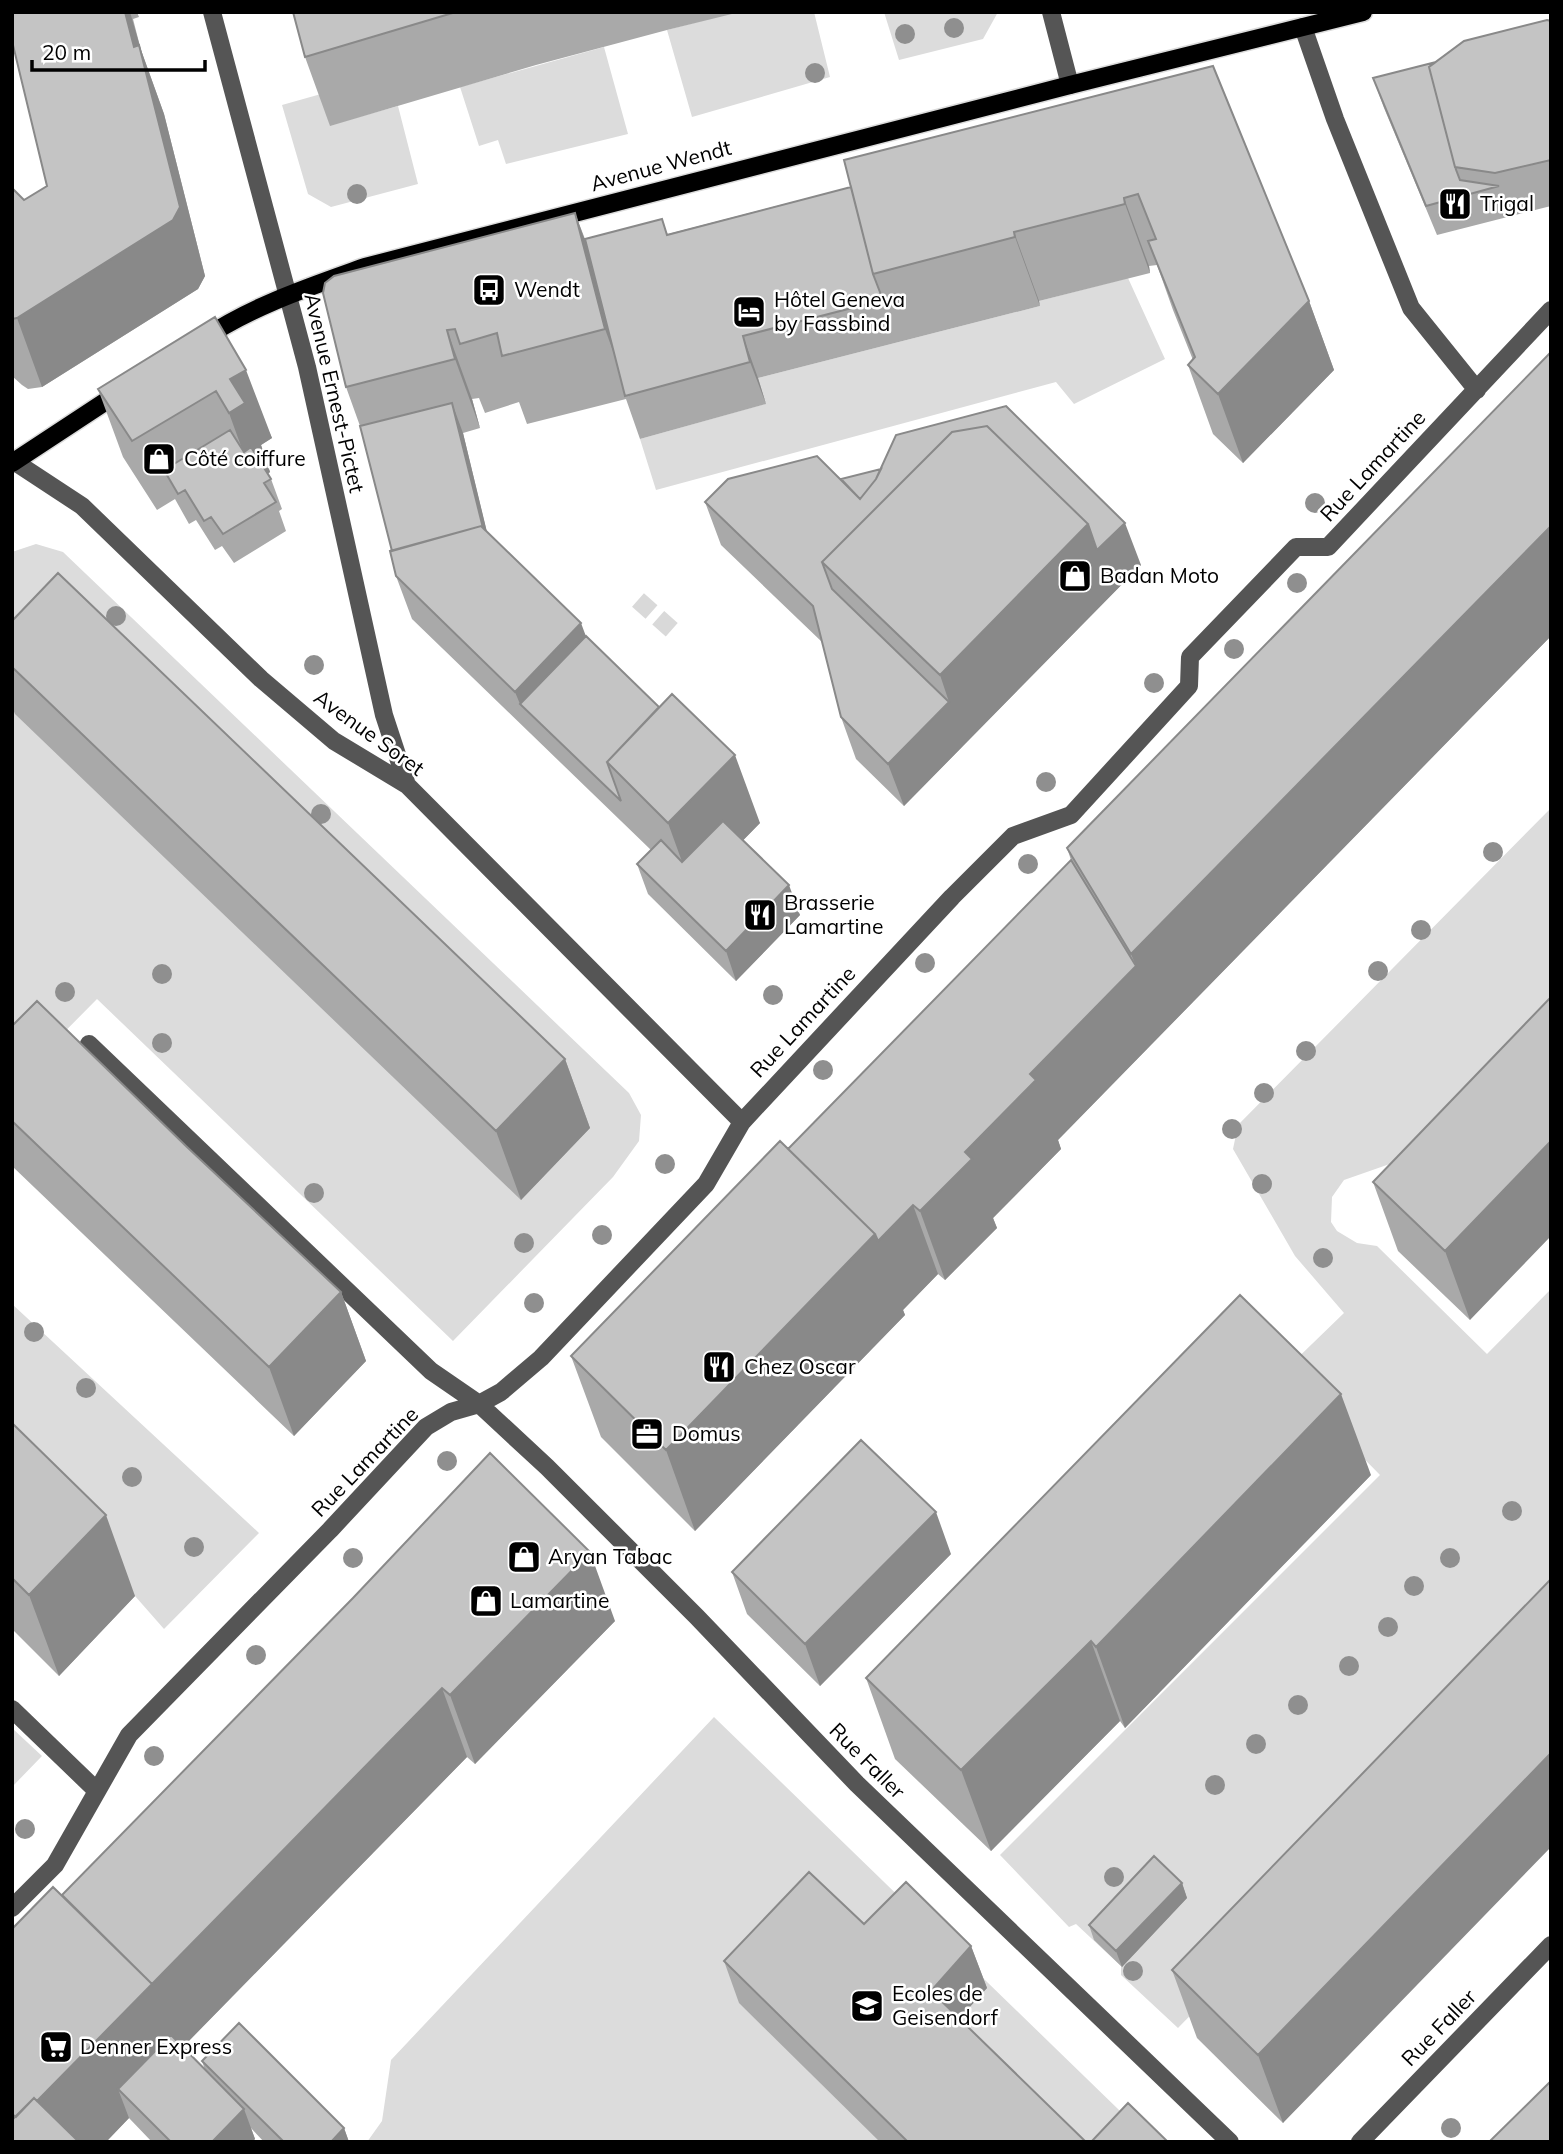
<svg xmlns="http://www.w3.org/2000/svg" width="1563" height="2154" viewBox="0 0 1563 2154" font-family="Mulish,sans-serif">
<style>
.green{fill:#dcdcdc}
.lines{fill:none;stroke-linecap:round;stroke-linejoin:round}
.minor-tunnel{stroke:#d9d9d9;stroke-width:18;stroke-dasharray:18 9;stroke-linecap:butt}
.major-casing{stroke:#dbdbdb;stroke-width:21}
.minor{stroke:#555;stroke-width:18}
.major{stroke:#000;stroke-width:18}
.tree{fill:#8f8f8f}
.wall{fill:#a9a9a9}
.shaded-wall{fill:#898989}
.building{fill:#c4c4c4;stroke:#898989;stroke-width:2}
.labels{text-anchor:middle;stroke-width:5;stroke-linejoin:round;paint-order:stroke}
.street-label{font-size:21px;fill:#000;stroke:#fff}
.poi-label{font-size:21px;fill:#000;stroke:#fff;text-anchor:start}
</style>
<rect width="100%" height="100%" fill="#fff"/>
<path class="green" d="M735,12H814L830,77L692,117L667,30Z
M884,12H998L983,39L899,60Z
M604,47L628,134L506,164L498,140L479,146L460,87Z
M321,94L330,125L398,106L418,184L331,207L308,194L282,105Z
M1128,278L1165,359L1074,404L1056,382L656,490L640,439L765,404L758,378L1040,306L1039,301Z
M36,544L63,552L629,1093L641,1115L639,1141L613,1177L453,1341L97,999L12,1085V552Z
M1551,808V1009L1404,1159L1344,1180L1332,1197L1331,1222L1337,1231L1357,1243L1377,1246L1487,1354L1551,1289V1646L1178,2028L1121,1975V1966L1076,1924L1069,1927L1000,1855L1380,1475L1281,1374L1344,1313L1295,1256L1233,1149L1238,1125Z
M12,1304L259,1533L164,1629L135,1596L12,1475Z
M714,1717L1152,2142H367L382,2121L391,2060Z
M12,1728L42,1756L12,1787Z"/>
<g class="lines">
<path class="minor-tunnel" d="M638,600L672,630"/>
<defs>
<path id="major" d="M203,339C252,306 309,287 365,267L1070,85L1363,12
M12,463L123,390"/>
</defs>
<use href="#major" class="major-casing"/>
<path class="minor" d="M212,12L307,367L384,715L407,785
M1051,12L1070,85
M1303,27L1335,119L1411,308L1477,390
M12,460L82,506L261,679L334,741L407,785L742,1122
M89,1044L431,1371L479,1404L547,1467L697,1617L857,1784L1230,2142
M12,1709L97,1791
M12,1908L55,1865L129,1735L330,1530L426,1427L451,1412L479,1404L501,1392L541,1358L706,1184L742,1122L952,897L1013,836L1071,815L1189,686L1190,657L1296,547H1328L1551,310
M1360,2142L1551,1945"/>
<use href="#major" class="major"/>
</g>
<g class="tree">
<circle cx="954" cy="28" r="10"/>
<circle cx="905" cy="34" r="10"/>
<circle cx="815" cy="73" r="10"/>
<circle cx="357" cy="194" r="10"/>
<circle cx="1315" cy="503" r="10"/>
<circle cx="1297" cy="583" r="10"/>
<circle cx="116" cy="616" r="10"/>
<circle cx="1234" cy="649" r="10"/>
<circle cx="314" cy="665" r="10"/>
<circle cx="1154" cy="683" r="10"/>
<circle cx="1046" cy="782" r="10"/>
<circle cx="321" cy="814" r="10"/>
<circle cx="1493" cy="852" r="10"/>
<circle cx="1028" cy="864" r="10"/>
<circle cx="1421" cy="930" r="10"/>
<circle cx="925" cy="963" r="10"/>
<circle cx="1378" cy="971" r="10"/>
<circle cx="162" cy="974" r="10"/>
<circle cx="65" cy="992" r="10"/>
<circle cx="773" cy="995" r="10"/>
<circle cx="162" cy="1043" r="10"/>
<circle cx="1306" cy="1051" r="10"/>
<circle cx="823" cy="1070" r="10"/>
<circle cx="1264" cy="1093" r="10"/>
<circle cx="1232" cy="1129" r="10"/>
<circle cx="665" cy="1164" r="10"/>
<circle cx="1262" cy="1184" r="10"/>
<circle cx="314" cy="1193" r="10"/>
<circle cx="602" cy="1235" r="10"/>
<circle cx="524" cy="1243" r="10"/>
<circle cx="1323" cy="1258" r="10"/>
<circle cx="534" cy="1303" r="10"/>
<circle cx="34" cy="1332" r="10"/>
<circle cx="86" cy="1388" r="10"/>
<circle cx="447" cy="1461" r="10"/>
<circle cx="132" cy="1477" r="10"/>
<circle cx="1512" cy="1511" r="10"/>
<circle cx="194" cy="1547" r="10"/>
<circle cx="353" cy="1558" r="10"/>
<circle cx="1450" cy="1558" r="10"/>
<circle cx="1414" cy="1586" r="10"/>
<circle cx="1388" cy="1627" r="10"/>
<circle cx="256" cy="1655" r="10"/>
<circle cx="1349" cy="1666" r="10"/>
<circle cx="1298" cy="1705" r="10"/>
<circle cx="1256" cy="1744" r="10"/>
<circle cx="154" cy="1756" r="10"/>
<circle cx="1215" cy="1785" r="10"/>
<circle cx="25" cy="1829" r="10"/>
<circle cx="1114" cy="1877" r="10"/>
<circle cx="1133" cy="1971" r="10"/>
<circle cx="1451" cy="2128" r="10"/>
</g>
<path class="wall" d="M12,12H137L139,17L133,19L141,50L164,114L205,276L198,289L42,387L28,389L22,385L12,376V188L24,200L47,186L15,51L12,50Z
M293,12H740L667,30L536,65L330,126L305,57Z
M1551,21V206L1437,235L1384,108L1373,78L1436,62Z
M1213,66L1309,301L1334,370L1243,463L1213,434L1188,365L1193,360L1173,310L1157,265L1149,266L1150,273L1039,301L1040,306L758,378L766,404L640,439L626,399L527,424L519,402L485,413L479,398L472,399L480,428L463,433L487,533L586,636L760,823L743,840L800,915L736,981L648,894L637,864L651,850L412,619L396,576L392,551L360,426L346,387L575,213L585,239L668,234L851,187Z
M215,317L272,438L261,445L270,472L268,474L271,479L282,509L279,511L286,531L234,563L222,546L215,550L196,520L189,524L175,499L157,510L123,457L98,389Z
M1551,352V636L1058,1140L1061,1149L993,1218L997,1228L945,1280L938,1274L903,1310L905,1315L695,1531L601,1437L571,1356L788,1149L1071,860L1067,848Z
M841,479L1141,565L904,806L856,759L841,717L822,642L721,545L705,502Z
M12,621L565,1059L590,1128L521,1200L15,714L12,707Z
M1551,997L1470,1320L1398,1251L1373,1182Z
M12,1026L187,1147L341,1292L366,1361L294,1436L12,1166Z
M12,1423L135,1596L59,1676L12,1629Z
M1371,1475L1125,1728L1120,1721L991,1851L895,1759L866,1678Z
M951,1554L820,1686L747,1614L732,1572Z
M1551,1579L1283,2123L1197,2038L1172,1970Z
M353,1598L615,1621L475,1764L467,1757L183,2047L205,2070L202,2061L344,2128L349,2142H264L251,2128L255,2139L252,2142H152L129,2118L106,2142H12V1929L62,1895Z
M1182,1883L1187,1898L1122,1967L1094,1940L1089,1925Z
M864,1924L971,1946L987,1988L959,2019L1086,2142H880L739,2003L724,1961Z"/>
<path class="shaded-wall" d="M125,12H130L141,50L164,114L205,276L198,289L42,387L17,318L134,47Z
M1124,198L1149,266L1150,273L1125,204Z
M575,213L600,282L630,398L605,329Z
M1014,232L1039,301L1040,306L1015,237Z
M1309,301L1334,370L1243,463L1218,394Z
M447,330L472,399L480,428L455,359Z
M743,336L758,378L766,404L750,362Z
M246,370L272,438L261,445L270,472L254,482L229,413L230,379Z
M452,403L463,433L496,569L485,539Z
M1125,523L1141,565L904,806L888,764L949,702L940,675L1088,524Z
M1551,526V636L1058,1140L1061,1149L993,1218L997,1228L945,1280L920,1211L965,1152L1030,1074L1136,966L1131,954Z
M581,623L597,666L520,704L515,692Z
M735,755L760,823L693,892L668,823Z
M789,885L800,915L736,981L726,951Z
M565,1059L590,1128L521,1200L496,1131Z
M1551,1141V1236L1470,1320L1445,1251Z
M913,1205L938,1274L903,1310L905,1315L695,1531L666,1450L875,1234Z
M341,1292L366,1361L294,1436L269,1367Z
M1341,1394L1371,1475L1125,1728L1096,1647Z
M936,1512L951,1554L820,1686L805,1644Z
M106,1515L135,1596L59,1676L29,1595Z
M590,1552L615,1621L475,1764L450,1695Z
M1091,1641L1120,1721L991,1851L961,1770Z
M442,1688L467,1757L177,2053L118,2089L129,2118L106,2142H27L19,2120Z
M1551,1753V1847L1283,2123L1258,2055Z
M1182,1883L1187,1898L1122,1967L1116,1951Z
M971,1946L987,1988L946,2033L931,1991Z
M244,2109L255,2139L252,2142H212Z
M344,2128L349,2142H331Z"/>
<path class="building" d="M12,12H125L134,47L139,45L180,207L173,220L17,318L12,319V188L24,200L47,186L12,41Z
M293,12H456L305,57Z
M1547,20L1551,21V160L1495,173L1455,167L1429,67L1464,41Z
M1436,62L1429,67L1455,167L1460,180L1499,186L1426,206L1373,78Z
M1213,66L1309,301L1218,394L1188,365L1195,357L1148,241L1156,239L1138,194L1124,198L1125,204L1014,232L1015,237L873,274L844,160Z
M851,187L873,274L883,300L743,336L750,362L625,396L585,239L662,219L667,235Z
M575,213L605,329L502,356L497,333L460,344L455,329L447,330L455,359L346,387L323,293L325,283L334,276Z
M215,317L246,370L230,379L245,403L229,413L216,391L132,441L98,389Z
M1551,352V526L1131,954L1067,848Z
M452,403L483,528L481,526L392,551L360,426Z
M1006,406L1125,523L1097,550L1088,524L987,426L952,432L822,562L832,589L949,702L888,764L841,717L813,606L705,502L728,479L817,456L860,499L876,479L896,435Z
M987,426L1088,524L940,675L822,562L952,432Z
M230,430L244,452L251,447L271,479L264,483L276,502L223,534L211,517L204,521L185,490L178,494L164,470Z
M881,469L876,479L860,499L841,479Z
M481,526L581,623L515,692L396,576L390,551Z
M58,573L565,1059L496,1131L12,667V621Z
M586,636L659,707L607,762L621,801L520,704Z
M672,694L735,755L668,823L607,762Z
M723,821L789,885L726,951L637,864L661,840L682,862Z
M1071,860L1136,966L1030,1074L1036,1080L965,1152L972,1159L920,1211L913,1205L878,1241L875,1234L788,1149Z
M1551,997V1141L1445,1251L1373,1182Z
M37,1001L187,1147L341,1292L269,1367L12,1121V1026Z
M780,1141L875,1234L666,1450L571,1356Z
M1240,1295L1341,1394L1096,1647L1091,1641L961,1770L866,1678Z
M12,1423L106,1515L29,1595L12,1578Z
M861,1440L936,1512L805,1644L732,1572Z
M490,1453L590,1552L450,1695L442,1688L152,1984L62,1895L353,1598Z
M1551,1579V1753L1258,2055L1172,1970Z
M1154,1856L1182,1883L1116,1951L1089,1925Z
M809,1872L864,1924L906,1882L971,1946L931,1991L1086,2142H908L724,1961Z
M53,1887L152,1984L37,2101L34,2098L16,2117L12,2114V1929Z
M239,2023L344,2128L331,2142H284L202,2061Z
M171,2035L244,2109L212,2142H171L118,2089Z
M1551,2081V2142H1489Z
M34,2098L79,2142H12V2120Z
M1128,2103L1168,2142H1091Z"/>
<defs>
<symbol id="restaurant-square" viewBox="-11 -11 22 22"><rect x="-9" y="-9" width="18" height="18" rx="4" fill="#000" stroke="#fff"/><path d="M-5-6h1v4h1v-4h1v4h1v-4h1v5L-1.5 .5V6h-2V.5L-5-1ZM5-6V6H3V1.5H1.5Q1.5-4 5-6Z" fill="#fff"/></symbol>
<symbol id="bus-square" viewBox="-11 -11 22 22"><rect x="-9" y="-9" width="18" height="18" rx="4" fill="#000" stroke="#fff"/><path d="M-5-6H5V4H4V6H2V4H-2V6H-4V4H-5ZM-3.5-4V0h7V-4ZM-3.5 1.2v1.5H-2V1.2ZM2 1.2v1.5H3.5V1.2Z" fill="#fff"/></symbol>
<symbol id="hotel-square" viewBox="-11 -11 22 22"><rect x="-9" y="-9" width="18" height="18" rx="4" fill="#000" stroke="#fff"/><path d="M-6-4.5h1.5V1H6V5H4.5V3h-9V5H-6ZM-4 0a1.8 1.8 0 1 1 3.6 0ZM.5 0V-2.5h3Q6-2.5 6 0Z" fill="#fff"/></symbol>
<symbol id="shop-square" viewBox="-11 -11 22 22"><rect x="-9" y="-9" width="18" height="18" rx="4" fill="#000" stroke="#fff"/><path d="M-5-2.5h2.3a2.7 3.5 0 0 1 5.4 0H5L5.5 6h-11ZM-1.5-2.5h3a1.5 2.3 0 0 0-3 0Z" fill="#fff"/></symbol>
<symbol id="office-square" viewBox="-11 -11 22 22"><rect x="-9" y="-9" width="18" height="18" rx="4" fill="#000" stroke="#fff"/><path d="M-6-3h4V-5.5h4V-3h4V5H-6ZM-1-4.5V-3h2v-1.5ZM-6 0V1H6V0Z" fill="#fff"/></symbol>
<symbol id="school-square" viewBox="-11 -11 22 22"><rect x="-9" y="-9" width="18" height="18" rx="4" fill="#000" stroke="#fff"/><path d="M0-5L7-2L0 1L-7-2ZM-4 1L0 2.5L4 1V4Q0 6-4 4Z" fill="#fff"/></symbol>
<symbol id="supermarket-square" viewBox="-11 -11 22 22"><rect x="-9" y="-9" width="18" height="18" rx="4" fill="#000" stroke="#fff"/><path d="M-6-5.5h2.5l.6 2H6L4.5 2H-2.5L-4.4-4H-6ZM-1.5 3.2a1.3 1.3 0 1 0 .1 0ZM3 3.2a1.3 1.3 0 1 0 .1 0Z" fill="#fff"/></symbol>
</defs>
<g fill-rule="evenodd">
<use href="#restaurant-square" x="1436" y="185" width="38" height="38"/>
<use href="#bus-square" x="470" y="271" width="38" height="38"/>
<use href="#hotel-square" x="730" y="293" width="38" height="38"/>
<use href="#shop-square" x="140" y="440" width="38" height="38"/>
<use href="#shop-square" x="1056" y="557" width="38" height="38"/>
<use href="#restaurant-square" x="741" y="896" width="38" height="38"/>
<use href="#restaurant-square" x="700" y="1348" width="38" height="38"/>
<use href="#office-square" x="628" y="1415" width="38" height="38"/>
<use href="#shop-square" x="505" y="1538" width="38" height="38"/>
<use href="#shop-square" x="467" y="1582" width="38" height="38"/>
<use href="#school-square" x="848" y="1987" width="38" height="38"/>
<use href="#supermarket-square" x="37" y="2028" width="38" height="38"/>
</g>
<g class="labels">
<g class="street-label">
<text transform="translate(661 166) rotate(-15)" y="7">Avenue Wendt</text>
<text transform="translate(334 393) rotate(77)" y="7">Avenue Ernest-Pictet</text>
<text transform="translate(1373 466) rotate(-47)" y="7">Rue Lamartine</text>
<text transform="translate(369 733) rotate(36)" y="7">Avenue Soret</text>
<text transform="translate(803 1022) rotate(-47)" y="7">Rue Lamartine</text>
<text transform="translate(365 1462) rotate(-46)" y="7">Rue Lamartine</text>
<text transform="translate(867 1761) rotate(45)" y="7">Rue Faller</text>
<text transform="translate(1439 2028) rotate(-46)" y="7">Rue Faller</text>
</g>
<g class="poi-label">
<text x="1480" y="211">Trigal</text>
<text x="514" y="297">Wendt</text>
<text x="774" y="307">Hôtel Geneva<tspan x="774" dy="24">by Fassbind</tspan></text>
<text x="184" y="466">Côté coiffure</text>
<text x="1100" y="583">Badan Moto</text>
<text x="784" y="910">Brasserie<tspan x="784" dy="24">Lamartine</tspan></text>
<text x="744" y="1374">Chez Oscar</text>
<text x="672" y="1441">Domus</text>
<text x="548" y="1564">Aryan Tabac</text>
<text x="510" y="1608">Lamartine</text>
<text x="892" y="2001">Ecoles de<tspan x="892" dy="24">Geisendorf</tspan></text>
<text x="80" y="2054">Denner Express</text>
</g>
</g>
<rect width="1563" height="2154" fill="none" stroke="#000000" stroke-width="28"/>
<path d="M32 60v10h173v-10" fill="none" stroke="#000000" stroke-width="3.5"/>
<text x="42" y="60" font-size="21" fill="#000000" stroke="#ffffff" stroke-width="5" paint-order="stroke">20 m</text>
</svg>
